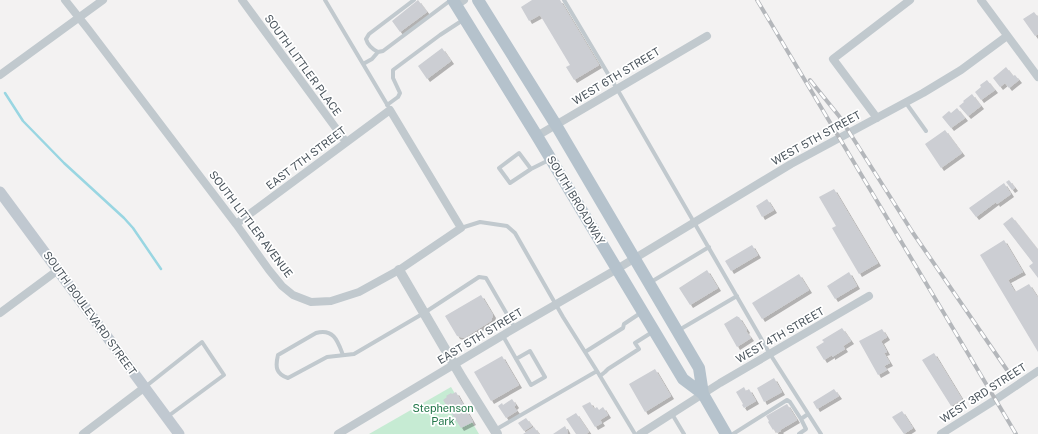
<svg xmlns="http://www.w3.org/2000/svg" width="1038" height="434" viewBox="0 0 1038 434" font-family="'Public Sans',sans-serif">
<style>
.green{fill:#c6ebd3}
.lines{fill:none;stroke-linecap:round;stroke-linejoin:round}
.stream{stroke:#99d6e2;stroke-width:2.5}
.building{fill:#ccced3;filter:url(#shadow)}
.service{stroke:#c1c9ce;stroke-width:4}
.minor{stroke:#c1c9ce;stroke-width:8}
.tertiary{stroke:#c1c9ce;stroke-width:10}
.secondary{stroke:#c0c8d0;stroke-width:11}
.primary{stroke:#b5c2cc;stroke-width:12}
.rail-casing{stroke:#b4b7bb;stroke-width:4}
.rail{stroke:#fff;stroke-width:2.5;stroke-dasharray:8;stroke-linecap:butt}
.labels{text-anchor:middle;stroke-width:3.5;stroke-linejoin:round;paint-order:stroke}
.street-label{font-size:11px;fill:#4b555d;stroke:#fff}
.park-label{font-size:11px;fill:#23774a;stroke:#fff}
</style>
<defs>
<filter id="shadow"><feDropShadow dx="3" dy="3" stdDeviation="0" flood-color="#0004"/></filter>
</defs>
<rect width="100%" height="100%" fill="#f3f2f2"/>
<path class="green" d="M451,387L479,434H369Z"/>
<g class="lines">
<path class="stream" d="M5,93L23,121L64,163L124,218L133,228L161,269"/>
</g>
<path class="building" d="M418,0L427,12L400,32L392,21Z
M532,0H560L599,65L574,80L566,67L570,65L540,15L529,21L521,7Z
M1034,12L1038,17V34L1035,36L1023,19Z
M442,48L451,61L427,79L418,66Z
M1006,67L1013,76L1015,75L1019,80L1009,88L1005,83L1000,87L993,78Z
M987,80L995,90L981,100L975,92L981,87L980,85Z
M972,94L981,106L968,116L959,106L964,102L963,101Z
M957,108L965,118L951,128L942,117L949,111L951,113Z
M945,130L962,153L941,168L925,144Z
M1009,180L1015,188L1012,190L1006,182Z
M1004,183L1011,194L997,204L996,202L976,217L969,208Z
M834,189L878,263L859,274L832,228L836,226L819,197Z
M767,199L774,210L762,217L756,206Z
M1012,217L1038,250V278L1029,266L1033,263L1003,224Z
M1004,240L1023,272L1008,280L1015,292L1029,284L1038,298V352L980,255Z
M752,245L758,255L731,271L725,261Z
M707,270L718,288L690,305L679,288Z
M849,272L857,286L835,299L827,286Z
M799,274L809,290L762,319L752,303Z
M481,295L493,315L491,321L464,338L457,336L445,316Z
M737,316L738,317H739L747,330L746,331L751,338L737,347L724,324Z
M842,328L851,341L843,346L845,349L832,357V355L824,360L816,347L824,342L822,340Z
M882,329L887,337L881,341L887,352L884,353L890,363L884,366L887,370L878,375L859,341Z
M934,353L962,399L951,406L922,360Z
M502,356L519,385L491,401L474,372Z
M655,369L671,396L645,412L629,384Z
M774,378L782,392L764,402L757,388Z
M744,387L746,391L749,389L756,401L744,408L742,405L743,404L736,392Z
M834,389L839,396L817,409L813,402Z
M456,392L473,422L461,428L443,400L447,397L446,396L451,393L452,394Z
M512,399L516,405L514,407L517,411L506,418L498,406L502,403L503,405Z
M590,402L594,409L597,407L599,410L603,407L608,415L600,420L602,423L595,427L582,406Z
M787,404L797,420L780,430L781,431L777,433L774,429L773,430L768,422L769,421L766,416Z
M902,411L913,428L904,434L892,417Z
M576,413L589,432L586,434H576L566,419Z
M526,418L532,426L524,431L518,423Z
M565,426L568,432L567,433L568,434H553Z
M534,427L539,434H523Z"/>
<g class="lines">
<path class="service" d="M325,0L388,106
M414,0L369,34L366,39C368,46 372,49 378,52L383,51L451,0
M564,0L620,94L770,354L821,434
M363,64L372,59L378,52
M906,103L926,131
M387,105L398,97L400,93L393,78V70L440,35L463,20
M531,169L519,153L499,168L510,183L531,169L549,160
M461,228L480,222L507,226L515,233L563,317L597,371L635,434
M651,282L709,247
M679,330L737,296
M503,336L531,385L545,377L530,351L516,359
M585,352L623,328L624,324L642,312
M343,355C338,342 334,328 316,333L278,355C275,367 276,374 288,378L327,357L354,354L424,313L479,277L486,278L515,328
M600,376L605,372L608,369L639,349L635,343L654,331
M145,387L202,342L224,375L167,417
M672,414L684,434
M495,430L597,371
M733,434L787,400L790,402L801,419
M799,434L806,429L801,419L808,414"/>
<path class="minor" d="M65,0L88,29L236,224L269,270L282,286L293,295L311,302L331,301L359,292L399,270L461,228L390,110L236,224
M242,0L346,142
M981,0L1038,77
M456,5L464,0
M0,75L103,0
M877,118L833,59L910,0
M537,136L707,36
M0,313L58,270
M83,434L145,387
M338,434L515,328L617,269L791,164L923,93L961,70L1007,36
M640,434L720,383L869,296
M941,434L995,400L1038,371"/>
<path class="tertiary" d="M399,270L462,378L497,434"/>
<path class="secondary" d="M0,192L179,434"/>
<path class="primary" d="M453,0L537,136L683,379L703,394L726,434
M478,0L556,125L699,368L703,394"/>
<defs>
<path id="rail" d="M757,0L1016,434
M810,80L839,116L913,233L1007,370"/>
</defs>
<use href="#rail" class="rail-casing"/>
<use href="#rail" class="rail"/>
</g>
<g class="labels">
<g class="street-label">
<text transform="translate(303 65) rotate(54)" y="4">SOUTH LITTLER PLACE</text>
<text transform="translate(616 76) rotate(-31)" y="4">WEST 6TH STREET</text>
<text transform="translate(816 138) rotate(-29)" y="4">WEST 5TH STREET</text>
<text transform="translate(306 158) rotate(-37)" y="4">EAST 7TH STREET</text>
<text transform="translate(576 200) rotate(59)" y="4">SOUTH BROADWAY</text>
<text transform="translate(251 224) rotate(53)" y="4">SOUTH LITTLER AVENUE</text>
<text transform="translate(90 313) rotate(54)" y="4">SOUTH BOULEVARD STREET</text>
<text transform="translate(780 335) rotate(-30)" y="4">WEST 4TH STREET</text>
<text transform="translate(480 336) rotate(-31)" y="4">EAST 5TH STREET</text>
<text transform="translate(983 393) rotate(-33)" y="4">WEST 3RD STREET</text>
</g>
<g class="park-label">
<text x="443" y="412">Stephenson<tspan x="443" dy="13">Park</tspan></text>
</g>
</g>
</svg>
